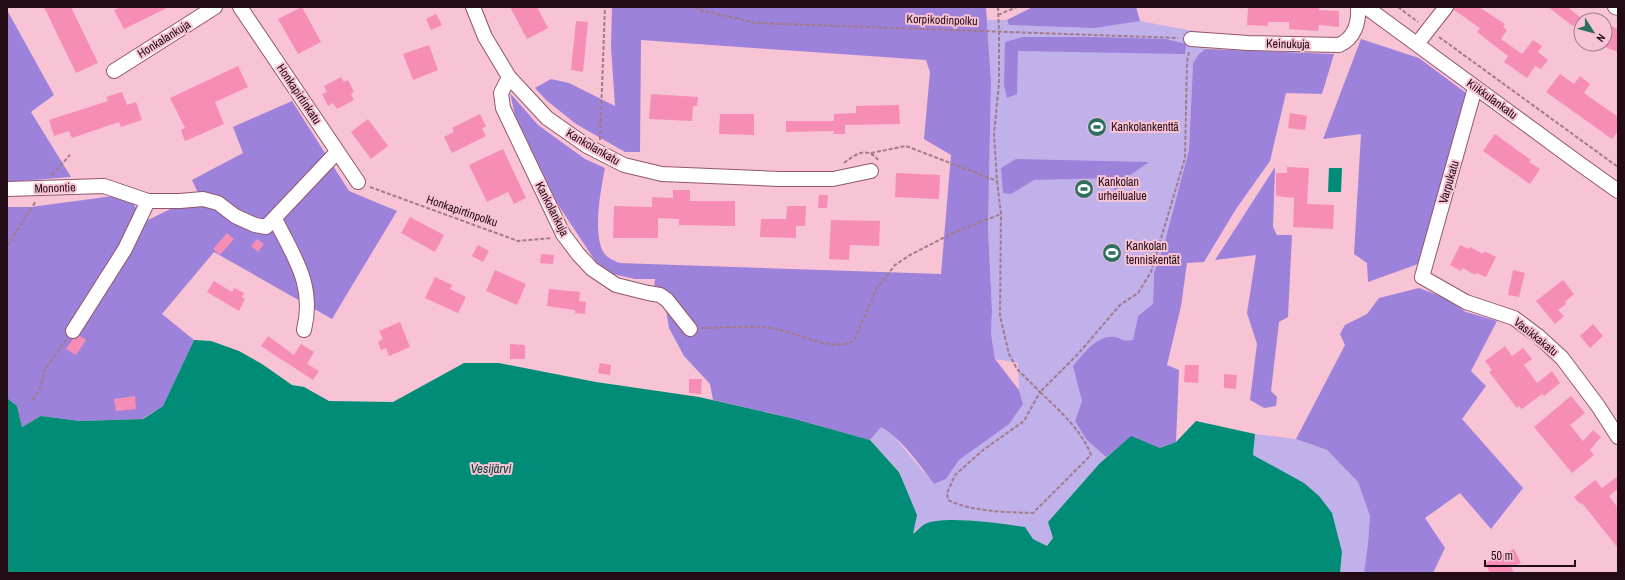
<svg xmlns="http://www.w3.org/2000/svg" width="1625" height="580" viewBox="0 0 1625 580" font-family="'Archivo Narrow',sans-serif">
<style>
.green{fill:#c0b1eb}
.forest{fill:#9d82dc}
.water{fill:#008c76}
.building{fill:#f68db5}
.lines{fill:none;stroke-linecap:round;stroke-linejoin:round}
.minor-casing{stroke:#90566b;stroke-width:16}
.path{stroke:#a37a89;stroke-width:2;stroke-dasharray:4 2;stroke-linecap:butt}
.minor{stroke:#fff;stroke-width:14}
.labels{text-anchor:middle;stroke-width:4;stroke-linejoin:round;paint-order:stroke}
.street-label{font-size:12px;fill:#220b14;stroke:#f8c3d5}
.poi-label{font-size:12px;fill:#220b14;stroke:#f8c3d5;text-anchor:start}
.water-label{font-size:13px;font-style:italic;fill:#004438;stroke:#f8c3d5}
</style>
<rect width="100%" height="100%" fill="#f8c3d5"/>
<path class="green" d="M1033,7H1136L1140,21L1198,32H1207L1205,49L1199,54L1193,63L1189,150L1165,241L1154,273L1153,304L1138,316L1133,340L1124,342L1115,337L1080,386L1082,401L1075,421L1086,439L1106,457L1100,463L1048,522L1053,538L1047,546L1033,539L1025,527C1005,524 941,515 925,524C920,527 916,531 912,534L900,472L870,440L880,427L891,433L934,484L946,479L959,460L1023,404L1019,390L1018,363L995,359L991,334L992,310L988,228L991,83L987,20H1007Z
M1255,434L1296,439L1327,450L1358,482L1370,516L1368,543L1364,573H1340L1342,552L1253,455Z"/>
<path class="forest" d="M612,7H986L991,83L988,228L992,310L991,334L995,359L1019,390L1023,404L1009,424L959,460L946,479L934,484C919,464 902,439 881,427L870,440L791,418L713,400L710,384L684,356L669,328L666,310L653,298L655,279H635L613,274L596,262L557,203L515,115L510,93L538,125L585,159L605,168C601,189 592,234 604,253C607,258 615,261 619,263L941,274L951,155L924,139L930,72L926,60L641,40L640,152H625L576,124L546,100L535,88L551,79L569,83L615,106L611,47Z
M1033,7H1136L1140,21L1094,28L1009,25L1007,20Z
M7,10L54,95L31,112L71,177L7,182Z
M1023,37H1094L1166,39L1186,44L1185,54H1181L1018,51L1017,94L1007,98L1004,85L1005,42Z
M1361,39L1419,58L1466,93L1418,264L1368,282L1367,263L1354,254L1361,134L1323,139Z
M1205,49L1334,54L1322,94L1286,93L1270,161L1236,209L1204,262L1187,263L1181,306L1167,365L1179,370L1176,442L1160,448L1131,437L1106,457L1086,439L1075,421L1082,401L1073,366C1084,354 1096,335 1115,337C1124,339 1120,342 1133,340L1138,316L1153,304L1154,273L1165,241L1189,150L1193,63L1199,54Z
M292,101L349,191L397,211L332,319L214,252L162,314L194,340L163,406L142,419L80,421L41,416L22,427L17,406L7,398V207H31L128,194L144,222L199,195L192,180L243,153L233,127Z
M1016,159L1149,162L1126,178L1119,188L1114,190L1112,178L1034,180L1011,194L1003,193L1001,168Z
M1275,167L1273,227L1277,235H1292L1288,317L1279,322L1271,391L1277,397L1276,406L1264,408L1250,400L1257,344L1247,313L1256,255L1215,260Z
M1419,288L1443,297L1466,312L1497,321L1471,371L1486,386L1462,419L1523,488L1491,529L1460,493L1425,518L1445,548L1433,573H1364L1368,543L1370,516L1358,482L1327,450L1296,439L1345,345L1340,334L1345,325L1367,314L1379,298Z"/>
<path class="water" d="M1329,168H1342L1341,192H1328Z
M194,340L211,341L239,351L262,364L292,385L304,387L329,401L393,402L464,363H499L596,382L699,397L791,418L870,440L899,472L917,515L913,534C917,531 921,526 925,524C942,515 1005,524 1025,527L1033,539L1047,546L1053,538L1048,522L1100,463L1131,436L1160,448L1176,442L1196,421L1255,434L1253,455L1304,483L1319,496L1332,513L1342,552L1340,573H7V398L17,406L22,427L41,416L80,421L143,419L163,406Z"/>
<path class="building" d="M44,7H71L98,63L76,73Z
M120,7H169L124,29L114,10Z
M302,7L321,42L298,54L278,19Z
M510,7H537L548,28L527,39Z
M1248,7H1320L1319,10L1339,11V27L1319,25L1318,31L1289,29V22H1268V26L1247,25Z
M1454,7H1479L1505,24L1503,27L1507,30L1501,39L1522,54L1533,40L1542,46L1538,52L1548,60L1541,69L1535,66L1527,78L1504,62L1508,56L1477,32L1480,28L1454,10Z
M1548,7H1567L1580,17L1573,26Z
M436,14L442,25L431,30L426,19Z
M576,21L588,22L583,72L571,70Z
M1605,23L1618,29V52L1605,47Z
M429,45L438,70L413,80L403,54Z
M238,66L248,87L215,102L224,124L185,141L181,130L185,128L170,98Z
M1560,74L1574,84L1580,76L1590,84L1584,93L1618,117V131L1612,139L1546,92Z
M341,77L344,82L348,80L354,92L351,94L354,100L337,109L333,103L328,106L322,94L327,92L324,86Z
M122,92L127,105L136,102L142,120L121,127L119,122L72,138L69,131L54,136L49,120L108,101L106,97Z
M651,94L698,97L697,106H693L692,121L649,119Z
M899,105L900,124L845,125V134H833L834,131L786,132V121H834V114L856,113V106Z
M1290,113L1307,116L1305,130L1288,128Z
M480,114L486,126L482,129L486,136L452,153L444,137L454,132L452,128Z
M720,114H754V135L719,134Z
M368,119L388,146L371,159L351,132Z
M1495,134L1531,160L1529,162L1540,169L1530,184L1483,151Z
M503,149L526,198L514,204L508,192L487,202L469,165Z
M1287,167L1309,168L1307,204L1334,205L1333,229L1293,227L1294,198L1276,196V173H1287Z
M896,173L940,175L939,199L895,197Z
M673,190H690V201H735V226L679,225V219L658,218V238H613L614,206L652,207V197L673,198Z
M819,195H828L827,208H818Z
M787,206H806L805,226H796V238L760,237L761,219H786Z
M410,217L444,235L435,252L401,233Z
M831,220L880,221L879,246L850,245L849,260L829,259Z
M227,233L234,239L220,255L213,249Z
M257,239L264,244L258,252L251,246Z
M478,245L489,251L483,262L472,256Z
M1460,245L1469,249L1470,247L1483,254L1484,251L1496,257L1486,277L1476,273L1475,275L1463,268L1461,271L1450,265Z
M541,254L554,255L553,264L540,263Z
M495,270L526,284L517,305L486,291Z
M1513,270L1525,273L1519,297L1508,295Z
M435,277L452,285L450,289L466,297L458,313L425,298Z
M1563,280L1574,294L1565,302L1566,304L1558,310L1564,316L1555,324L1536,301Z
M214,281L232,292L234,288L244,293L242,297L245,299L239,311L207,292Z
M549,289L580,292L579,301L586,302L585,314L575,313V310L547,306Z
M400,322L410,347L389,356L386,348L381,350L378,342L383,339L379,331Z
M1593,324L1603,336L1590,348L1580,336Z
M80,336L86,340L76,355L66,349L73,339Z
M268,336L294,355L301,344L314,352L307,364L319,371L313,380L261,346Z
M510,344L525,345V359H510Z
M1505,346L1512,356L1523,348L1532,359L1524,365L1537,383L1552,371L1560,383L1544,396L1542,394L1522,409L1519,406L1517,408L1489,372L1492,370L1485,361Z
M600,363L611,365L610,375L598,373Z
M1185,365H1199L1198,383L1184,382Z
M1224,374L1237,375L1236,389L1224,388Z
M689,379H702L701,394L689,393Z
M135,396L136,409L116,411L114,399Z
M1571,396L1585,413L1570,425L1583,441L1593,430L1601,437L1590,450L1594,455L1572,473L1534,427Z
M1618,476V489L1609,496L1618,508V548L1582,503L1580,504L1574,497L1595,480L1602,488Z
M1514,549L1521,563L1511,567L1514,573H1490L1485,563Z"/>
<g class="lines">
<defs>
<path id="minor" d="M240,7L358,182
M473,7L485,37L509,77L547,118L587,146L624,165L662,174L779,179H833L871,171
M1366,7L1580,164L1618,191
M1615,7L1618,8
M1191,39L1248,43L1339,45C1355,38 1359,22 1358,7
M1417,44L1446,7
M114,71L215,7
M509,77L501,93L503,108L563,234L578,254L592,269L616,285L648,293L660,295L667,300L690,329
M1475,88L1422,277L1466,302L1514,318L1538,336L1562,358L1598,406L1618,437
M7,189L104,186L148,201H180L203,199L218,203L235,216L255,225L266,227L337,152
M275,219C294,257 315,285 304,330
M73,331L125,249L148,201"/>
</defs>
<use href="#minor" class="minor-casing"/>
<path class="path" d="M694,7L704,11L756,23L1178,38
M998,7L999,31V83L994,134L997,181L1001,214L1000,316L1009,354L1017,369L1040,392L1024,421L983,450L955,475L947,493L948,500C973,512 1005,512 1033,513L1091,455C1082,431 1059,410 1040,392L1078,354L1120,305L1138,293L1151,272L1185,158L1187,62L1189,52
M1398,7L1418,22
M998,15L1017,7
M1439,37L1618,167
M600,140L605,7
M871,153L906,146L997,181
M844,163C856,154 867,146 878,160
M52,175L70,155
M370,187L518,241L552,238
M7,246L36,201
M702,328C724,328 749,325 770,328C798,331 826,353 854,341L876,289L895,265L910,255L955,232L1001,214
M33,400L41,386L45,369L66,340"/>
<use href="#minor" class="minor"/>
</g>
<defs>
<symbol id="stadium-disc" viewBox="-11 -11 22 22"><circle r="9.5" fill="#2c6f61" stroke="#f8c3d5"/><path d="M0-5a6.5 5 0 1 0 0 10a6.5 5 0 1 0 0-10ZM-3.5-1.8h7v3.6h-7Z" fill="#fff"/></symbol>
</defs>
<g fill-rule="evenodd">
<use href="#stadium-disc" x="1086" y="116" width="22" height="22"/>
<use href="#stadium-disc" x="1073" y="178" width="22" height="22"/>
<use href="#stadium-disc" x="1101" y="242" width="22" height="22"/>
</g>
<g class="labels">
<g class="street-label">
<text transform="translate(942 20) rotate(2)" y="4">Korpikodinpolku</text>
<text transform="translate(164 39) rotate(-32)" y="4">Honkalankuja</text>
<text transform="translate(1288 44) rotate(1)" y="4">Keinukuja</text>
<text transform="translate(299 94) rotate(56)" y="4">Honkapirtinkatu</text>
<text transform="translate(1492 99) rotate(36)" y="4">Kiikkulankatu</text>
<text transform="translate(593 147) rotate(30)" y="4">Kankolankatu</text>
<text transform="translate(1449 182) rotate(-74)" y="4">Varpukatu</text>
<text transform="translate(55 188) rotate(-2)" y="4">Monontie</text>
<text transform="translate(552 209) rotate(63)" y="4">Kankolankuja</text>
<text transform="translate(462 211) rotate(19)" y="4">Honkapirtinpolku</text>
<text transform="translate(1536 337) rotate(39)" y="4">Vasikkakatu</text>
</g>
<g class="poi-label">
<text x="1111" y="131">Kankolankenttä</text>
<text x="1098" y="186">Kankolan<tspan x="1098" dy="14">urheilualue</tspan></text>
<text x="1126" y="250">Kankolan<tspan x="1126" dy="14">tenniskentät</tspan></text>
</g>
<g class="water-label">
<text x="491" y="473">Vesijärvi</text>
</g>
</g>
<rect width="1625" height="580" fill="none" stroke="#220b14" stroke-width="16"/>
<g transform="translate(1593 32) rotate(126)"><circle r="19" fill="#f8c3d5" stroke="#a27988"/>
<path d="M0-3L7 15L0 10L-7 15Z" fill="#2c6f61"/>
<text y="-6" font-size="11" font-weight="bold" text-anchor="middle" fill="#220b14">N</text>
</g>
<path d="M1485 560v6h90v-6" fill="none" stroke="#220b14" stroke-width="2"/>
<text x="1491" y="560" font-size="12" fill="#220b14" stroke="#f8c3d5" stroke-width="3" paint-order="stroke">50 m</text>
</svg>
